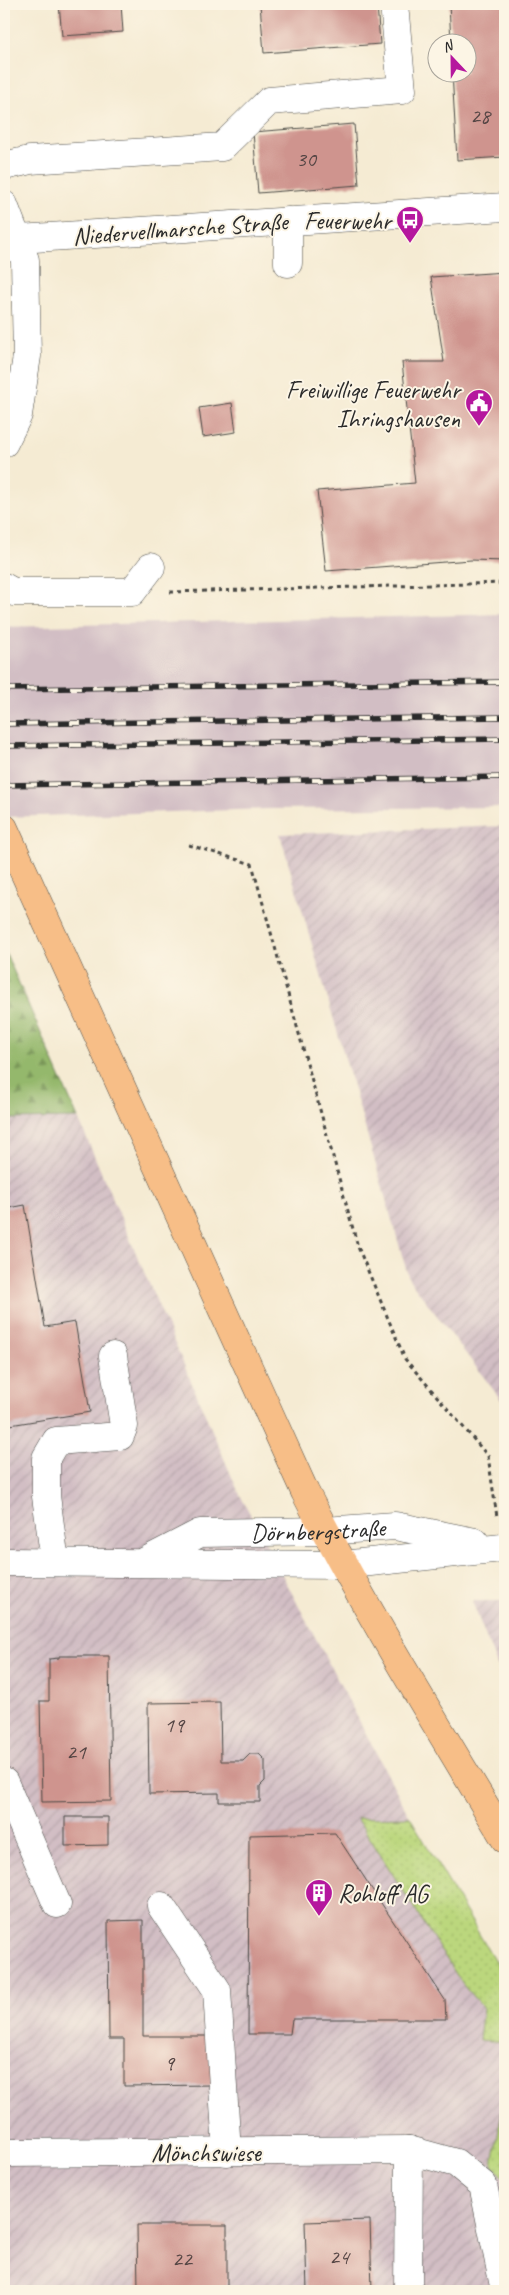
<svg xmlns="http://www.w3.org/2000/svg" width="509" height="2295" viewBox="0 0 509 2295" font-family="Caveat,sans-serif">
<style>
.industrial{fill:url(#industrial-furrows)}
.railway{fill:#d2bec4}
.grass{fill:url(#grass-dots);stroke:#738154}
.forest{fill:url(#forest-firs);stroke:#60724c}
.building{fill:#cf948e}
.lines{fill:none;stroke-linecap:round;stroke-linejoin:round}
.minor-casing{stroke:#494844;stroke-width:29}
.major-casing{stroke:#494844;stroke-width:29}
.path{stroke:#494844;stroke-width:3;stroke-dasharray:4 4;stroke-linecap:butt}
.minor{stroke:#fff;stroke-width:28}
.major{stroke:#f7be87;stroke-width:28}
.rail-casing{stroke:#2b2b2b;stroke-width:5.5}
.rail{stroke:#fcf5e5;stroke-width:4;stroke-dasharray:11;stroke-linecap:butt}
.labels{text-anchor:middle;stroke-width:4;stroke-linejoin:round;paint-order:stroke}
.number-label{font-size:22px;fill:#544544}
.poi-label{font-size:25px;fill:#2b2b2b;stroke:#fcf5e5;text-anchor:end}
.street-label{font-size:25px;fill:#2b2b2b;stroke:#fcf5e5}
</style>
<defs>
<pattern id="industrial-furrows" width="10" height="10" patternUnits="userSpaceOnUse" patternTransform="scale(1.25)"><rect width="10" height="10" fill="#d2bec4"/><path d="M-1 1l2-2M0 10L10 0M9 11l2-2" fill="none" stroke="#b4a3a9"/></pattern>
<pattern id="grass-dots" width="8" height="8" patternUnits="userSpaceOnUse" patternTransform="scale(1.25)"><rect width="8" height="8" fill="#bbd77d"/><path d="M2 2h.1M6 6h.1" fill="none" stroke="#a1b96c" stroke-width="1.8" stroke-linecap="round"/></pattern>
<pattern id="forest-firs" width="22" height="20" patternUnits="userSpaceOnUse" patternTransform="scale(1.25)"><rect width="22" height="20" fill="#94b86c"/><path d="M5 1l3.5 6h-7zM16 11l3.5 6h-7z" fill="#799659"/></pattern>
</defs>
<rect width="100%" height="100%" fill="#fcf5e5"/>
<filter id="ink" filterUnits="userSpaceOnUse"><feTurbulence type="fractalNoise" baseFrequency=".02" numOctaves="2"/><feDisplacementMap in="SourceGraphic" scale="10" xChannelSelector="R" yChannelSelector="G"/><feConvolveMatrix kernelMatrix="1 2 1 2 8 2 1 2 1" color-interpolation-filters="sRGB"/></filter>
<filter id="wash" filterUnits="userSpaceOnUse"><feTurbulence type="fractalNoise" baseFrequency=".0096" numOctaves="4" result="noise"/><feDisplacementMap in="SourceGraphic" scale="20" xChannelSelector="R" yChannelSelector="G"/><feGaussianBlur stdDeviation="1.12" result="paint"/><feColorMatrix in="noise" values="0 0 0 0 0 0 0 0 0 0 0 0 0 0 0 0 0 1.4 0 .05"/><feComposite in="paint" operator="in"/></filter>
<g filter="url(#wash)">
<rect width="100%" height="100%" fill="#f5ebd3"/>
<path class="industrial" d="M505,826V1405L409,1279L280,834Z
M78,1118L238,1491L410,1817L358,1818L463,1985L483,2008L479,2040L505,2042V2093L493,2165L505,2181V2291H4V1119Z
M472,1601H505V1686Z"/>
<path class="railway" d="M505,614V807L271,809L4,817V627Z"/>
<path class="grass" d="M410,1817L505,1978V2042L479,2040L483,2008L463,1985L357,1818Z
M505,2093V2181L493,2165Z"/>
<path class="forest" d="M4,949L78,1118L4,1119Z"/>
<g id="blocks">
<path class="building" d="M59,4H121L123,32L62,36Z
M260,4H377L380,44L264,53Z
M449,4H505V157L457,160L452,72H466V42H451Z
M354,124L359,185L258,193L253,132Z
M505,272V561L471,560L326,571L317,491L415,483L402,362H444L431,277Z
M232,403L236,432L203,437L199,408Z
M25,1205L45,1327L75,1322L90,1412L4,1426V1209Z
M59,1656H109L111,1801L42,1802L40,1701H49V1659L59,1658Z
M220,1702L221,1761H243L250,1754H259L265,1760V1781L260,1786V1802H219V1793L149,1794L148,1703Z
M65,1817H108V1845L65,1846Z
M335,1833L445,2000L446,2019H292L290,2034H248L249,1835Z
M143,1920V2036H213V2085L124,2086V2039H109L108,1921Z
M370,2220L372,2291H307L305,2222Z
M137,2225H227V2291H138Z"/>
</g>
</g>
<g filter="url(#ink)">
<use href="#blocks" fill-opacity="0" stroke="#494844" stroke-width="1"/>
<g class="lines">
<defs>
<g id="minor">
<path d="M4,166L30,160L222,147L269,101L402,90L394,4"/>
<path d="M4,205L25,260L27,356L18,415L4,443"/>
<path d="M288,221V263"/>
<path d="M4,240L505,207"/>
<path d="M4,587L13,592H132L151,567"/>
<path d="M4,1562L342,1565L502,1548"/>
<path d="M55,1562L46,1496V1458L56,1441L120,1436L124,1426L113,1356"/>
<path id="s1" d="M144,1562L200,1533L325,1531L395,1526L475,1542"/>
<path d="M4,1782L57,1904"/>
<path d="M161,1906L217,1990L227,2152"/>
<path d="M4,2153L409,2150L456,2163L483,2185L505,2291"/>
<path d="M408,2291L409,2150"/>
</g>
<path id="major" d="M4,828L305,1492C366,1611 436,1724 505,1839"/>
</defs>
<use href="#minor" class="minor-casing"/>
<use href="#major" class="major-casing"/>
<path class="path" d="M170,592L505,583
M189,845L252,864L358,1247L405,1359L488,1456L497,1517"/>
<use href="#minor" class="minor"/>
<use href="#major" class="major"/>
<defs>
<path id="rail" d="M4,689L505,682
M4,724L505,717
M4,746L505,739
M4,785L505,777"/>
</defs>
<use href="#rail" class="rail-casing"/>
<use href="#rail" class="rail"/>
</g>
</g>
<defs>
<symbol id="bus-pin" viewBox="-11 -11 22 30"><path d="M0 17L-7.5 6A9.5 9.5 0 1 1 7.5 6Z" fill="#b5179e" stroke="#fcf5e5"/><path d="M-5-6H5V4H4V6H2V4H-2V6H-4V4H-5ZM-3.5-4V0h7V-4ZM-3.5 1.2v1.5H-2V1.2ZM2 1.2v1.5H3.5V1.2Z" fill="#fff"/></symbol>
<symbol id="civic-pin" viewBox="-11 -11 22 30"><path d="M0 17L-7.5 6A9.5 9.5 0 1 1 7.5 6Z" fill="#b5179e" stroke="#fcf5e5"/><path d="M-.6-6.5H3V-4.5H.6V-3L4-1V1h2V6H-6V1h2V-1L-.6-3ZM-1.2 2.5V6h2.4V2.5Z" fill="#fff"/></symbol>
<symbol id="building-pin" viewBox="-11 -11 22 30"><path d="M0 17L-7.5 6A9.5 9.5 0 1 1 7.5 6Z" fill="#b5179e" stroke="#fcf5e5"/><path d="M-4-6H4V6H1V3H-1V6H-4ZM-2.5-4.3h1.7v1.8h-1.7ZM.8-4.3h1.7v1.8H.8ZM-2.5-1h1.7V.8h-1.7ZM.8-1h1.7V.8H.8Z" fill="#fff"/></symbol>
</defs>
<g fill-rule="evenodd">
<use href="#bus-pin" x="394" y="204" width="32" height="43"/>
<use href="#civic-pin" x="463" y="387" width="32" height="43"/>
<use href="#building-pin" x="303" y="1877" width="32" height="43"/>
</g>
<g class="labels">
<g class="number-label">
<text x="480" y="123">28</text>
<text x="306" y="166">30</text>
<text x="174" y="1732">19</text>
<text x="76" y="1759">21</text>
<text x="169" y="2070">9</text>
<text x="339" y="2264">24</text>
<text x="182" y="2266">22</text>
</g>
<g class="poi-label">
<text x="391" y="229">Feuerwehr</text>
<text x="460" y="398">Freiwillige Feuerwehr<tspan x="460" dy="29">Ihringshausen</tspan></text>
<text x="338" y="1902" text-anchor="start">Rohloff AG</text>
</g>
<g class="street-label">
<text transform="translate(180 228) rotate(-4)" y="9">Niedervellmarsche Straße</text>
<text dy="9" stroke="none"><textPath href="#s1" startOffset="181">Dörnbergstraße</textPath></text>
<text x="206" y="2161">Mönchswiese</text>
</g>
</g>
<rect width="509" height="2295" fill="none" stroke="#fcf5e5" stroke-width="20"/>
<g transform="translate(452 58) rotate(338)"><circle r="24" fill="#fcf5e5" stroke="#a8a49b"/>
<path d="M0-4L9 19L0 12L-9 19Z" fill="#b5179e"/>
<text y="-8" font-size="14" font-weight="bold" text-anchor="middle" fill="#2b2b2b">N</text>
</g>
</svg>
